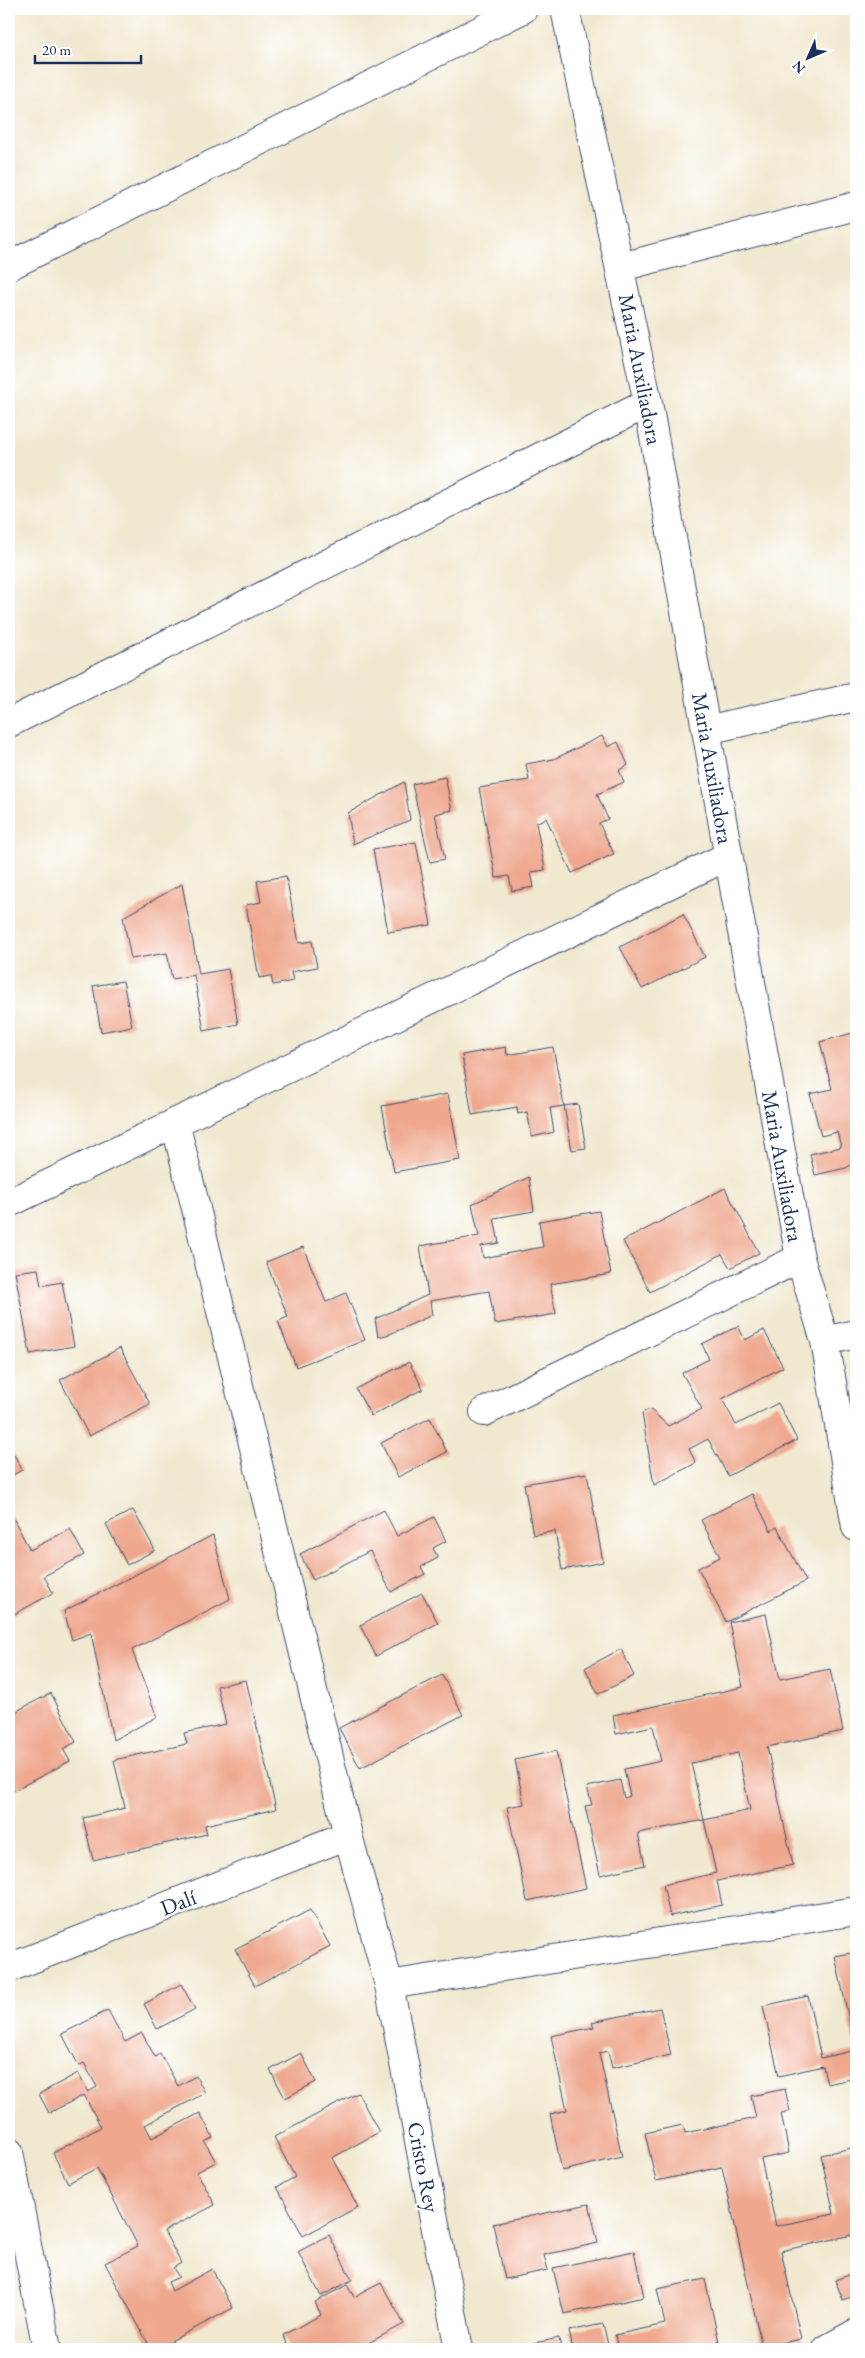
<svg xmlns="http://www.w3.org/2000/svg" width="865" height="2358" viewBox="0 0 865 2358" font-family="'EB Garamond',serif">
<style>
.building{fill:#efa88e}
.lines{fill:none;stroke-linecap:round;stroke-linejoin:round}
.minor-casing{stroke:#3b4b6f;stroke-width:30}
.minor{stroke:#fff;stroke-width:28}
.labels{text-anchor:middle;stroke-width:4.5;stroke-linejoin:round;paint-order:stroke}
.street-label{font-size:22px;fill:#1b2f5e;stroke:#fff}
</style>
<rect width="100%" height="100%" fill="#fff"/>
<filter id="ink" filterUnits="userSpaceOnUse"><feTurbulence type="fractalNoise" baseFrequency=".02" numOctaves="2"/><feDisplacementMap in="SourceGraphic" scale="10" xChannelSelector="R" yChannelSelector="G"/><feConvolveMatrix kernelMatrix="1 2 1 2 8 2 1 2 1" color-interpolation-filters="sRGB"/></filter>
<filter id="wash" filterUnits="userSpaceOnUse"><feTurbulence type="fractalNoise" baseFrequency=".0096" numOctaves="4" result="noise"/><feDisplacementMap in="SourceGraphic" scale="20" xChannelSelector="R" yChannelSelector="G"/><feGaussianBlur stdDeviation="1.12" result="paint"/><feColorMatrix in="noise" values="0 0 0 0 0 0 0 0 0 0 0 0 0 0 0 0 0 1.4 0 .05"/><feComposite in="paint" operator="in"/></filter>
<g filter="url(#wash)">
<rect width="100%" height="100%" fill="#f0e8cf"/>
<g id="blocks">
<path class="building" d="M602,736L608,747L618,742L628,765L619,770L624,782L597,794L608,819L599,823L614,854L572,873L546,818L536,823L545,870L531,872L534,887L512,891L509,876L496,878L479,788L529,780L526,764L554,759Z
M445,777L452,810L435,814L445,859L430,862L412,784Z
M404,782L410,820L353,844L348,813Z
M416,842L431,925L388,932L373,849Z
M286,876L299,943L312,941L317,967L291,972L293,981L273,985L271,976L259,978L246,905L261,902L257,881Z
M182,884L199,974L228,969L238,1024L204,1031L194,975L172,979L167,953L131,959L123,917Z
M683,914L705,957L642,989L620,947Z
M123,981L132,1026L101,1032L93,986Z
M856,1032V1162L846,1168L815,1175L810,1154L841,1147L837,1132L821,1136L810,1094L832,1089L820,1042Z
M506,1047L507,1055L553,1047L564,1106L578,1104L586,1148L572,1150L564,1106L550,1108L554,1132L532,1137L527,1112L518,1114L517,1107L472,1115L462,1055Z
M448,1094L460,1160L394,1172L382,1106Z
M529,1177L534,1211L494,1218L499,1243L481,1246L483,1258L543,1247L539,1221L599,1211L611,1274L550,1284L556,1314L495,1324L489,1291L430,1301L432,1315L390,1334L378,1337L375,1319L428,1295L420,1246L479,1236L472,1204Z
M725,1188L759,1253L730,1268L722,1254L650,1292L623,1241Z
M303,1247L326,1302L346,1293L365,1340L296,1367L278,1321L288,1317L266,1262Z
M38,1269L41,1286L62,1282L74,1346L30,1354L15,1272Z
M738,1326L745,1340L764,1330L783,1367L722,1399L736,1425L778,1403L797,1440L728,1476L708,1439L689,1449L696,1463L654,1485L642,1413L650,1409L668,1426L702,1409L682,1373L709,1359L702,1344Z
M120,1348L150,1404L89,1436L60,1380Z
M409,1362L423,1389L371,1416L356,1389Z
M430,1418L447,1452L398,1477L381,1443Z
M9,1445L22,1470L9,1477Z
M587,1473L603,1562L562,1570L555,1531L533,1535L524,1484Z
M752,1494L771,1531L777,1527L806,1581L726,1622L698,1568L720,1557L701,1520Z
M133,1510L155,1550L127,1565L106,1524Z
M384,1510L397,1536L434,1517L446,1541L433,1548L438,1558L421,1567L425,1574L391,1592L370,1551L313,1580L300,1554Z
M11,1514L30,1550L70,1529L84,1555L44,1576L53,1593L9,1617V1515Z
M213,1535L230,1599L132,1650L157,1717L113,1740L91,1633L72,1640L64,1611Z
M422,1593L438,1623L376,1656L360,1625Z
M766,1614L780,1679L830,1669L843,1731L767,1747L793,1865L717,1881L722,1905L670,1916L663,1885L716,1873L704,1820L750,1810L738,1753L691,1763L704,1820L638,1833L645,1865L600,1875L585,1806L592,1805L587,1787L620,1780L624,1798L630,1796L624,1769L661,1761L653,1726L616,1734L613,1715L743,1687L729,1622Z
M621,1649L634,1676L598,1694L585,1668Z
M442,1675L463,1715L360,1768L339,1728Z
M246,1680L276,1809L205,1825L207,1834L93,1860L83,1818L125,1808L114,1760L187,1744L184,1733L226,1724L217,1686Z
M51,1693L76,1742L63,1749L70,1761L9,1793V1715Z
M556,1751L586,1888L527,1901L507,1807L524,1804L515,1760Z
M310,1910L330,1946L255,1986L235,1949Z
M856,1952V2047H855L835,1956Z
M181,1984L195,2009L157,2029L144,2004Z
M808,1996L821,2058L856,2050V2078L827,2084L823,2066L779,2076L763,2006Z
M660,2008L671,2055L612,2068L608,2051L599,2053L622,2157L562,2171L550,2114L567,2110L551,2036L594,2027L592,2022Z
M108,2010L125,2042L142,2033L155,2057L160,2053L178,2086L196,2076L205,2093L145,2125L152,2138L200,2113L213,2137L205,2142L216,2162L197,2172L215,2205L164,2231L181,2263L173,2268L179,2277L168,2282L172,2291L212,2269L233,2308L156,2349H151L105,2263L138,2246L97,2168L68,2183L53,2153L101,2127L84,2095L49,2113L39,2094L78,2073L88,2092L97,2087L84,2063L79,2066L62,2034Z
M301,2053L316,2082L285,2098L270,2070Z
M785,2089L790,2111L781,2113L789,2153L761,2159L776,2226L834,2214L821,2155L856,2147V2250L852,2235L781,2251L801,2339L762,2347L722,2167L656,2181L645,2133L683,2125L685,2133L756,2118L751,2096Z
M358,2093L379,2132L332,2158L358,2207L303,2236L277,2187L295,2177L274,2137Z
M589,2204L598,2243L544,2255L548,2270L505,2279L493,2224Z
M329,2235L352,2280L321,2296L298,2252Z
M634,2251L644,2297L564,2314L553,2268Z
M856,2272V2295L843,2300L835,2280Z
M705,2279L719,2342L688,2349H618L615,2335L665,2324L657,2289Z
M381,2283L404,2324L357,2349H290L283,2335L321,2315L315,2302L347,2285L354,2297Z
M603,2324L609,2349H573L569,2331Z
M559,2338L561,2349H511V2348Z"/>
</g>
</g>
<g filter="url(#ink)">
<use href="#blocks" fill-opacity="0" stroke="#3b4b6f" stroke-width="1"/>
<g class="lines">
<defs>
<path id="minor" d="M565,9L648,403L800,1258L825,1341L856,1527
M9,266L523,9
M621,267L856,206
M9,723L648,403
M706,730L856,697
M175,1122L348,1835L389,1985L459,2349
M9,1203L728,856
M825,1341L856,1334
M484,1412L800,1258
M9,1968L348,1835
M389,1985L856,1911
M9,2152L47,2349
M827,2349L856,2333"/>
</defs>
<use href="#minor" class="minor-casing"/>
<use href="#minor" class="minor"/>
</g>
</g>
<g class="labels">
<g class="street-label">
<text transform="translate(641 369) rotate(79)" y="8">Maria Auxiliadora</text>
<text transform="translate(713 768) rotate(80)" y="8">Maria Auxiliadora</text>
<text transform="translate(783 1166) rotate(80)" y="8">Maria Auxiliadora</text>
<text transform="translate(178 1902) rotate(-21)" y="8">Dalí</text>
<text transform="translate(424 2167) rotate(79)" y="8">Cristo Rey</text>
</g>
</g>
<rect width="865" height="2358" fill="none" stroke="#fff" stroke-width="30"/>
<g transform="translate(808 58) rotate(225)" stroke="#ffffff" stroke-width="4" paint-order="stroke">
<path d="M0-4L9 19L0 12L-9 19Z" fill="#1b2f5e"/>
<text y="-8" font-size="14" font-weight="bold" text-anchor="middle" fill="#1b2f5e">N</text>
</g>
<path d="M35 55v8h106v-8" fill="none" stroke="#1b2f5e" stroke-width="2.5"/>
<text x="42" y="55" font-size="15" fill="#1b2f5e" stroke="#ffffff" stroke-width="4" paint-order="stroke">20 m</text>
</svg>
